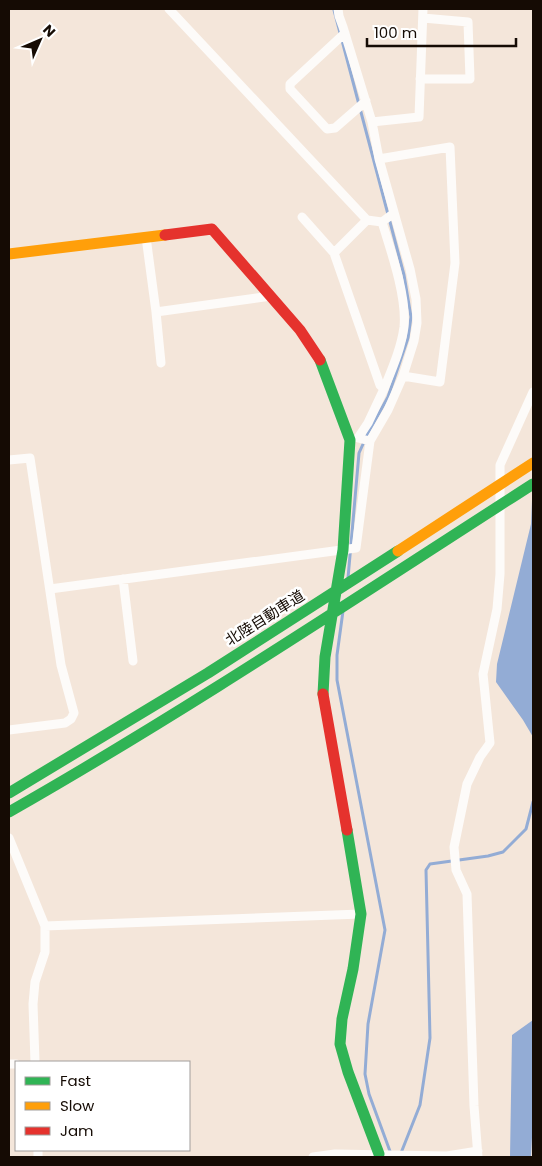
<svg xmlns="http://www.w3.org/2000/svg" width="542" height="1166" viewBox="0 0 542 1166" font-family="Poppins,'Noto Sans JP',sans-serif">
<style>
.water{fill:#93acd5}
.lines{fill:none;stroke-linecap:round;stroke-linejoin:round}
.stream{stroke:#93acd5;stroke-width:3}
.street{stroke:#fdfbf9;stroke-width:9}
.fast{stroke:#30b455;stroke-width:11}
.slow{stroke:#ff9f0a;stroke-width:11}
.jam{stroke:#e5322d;stroke-width:11}
.labels{text-anchor:middle;stroke-width:5;stroke-linejoin:round;paint-order:stroke}
.street-label{font-size:15px;fill:#150b04;stroke:#fff}
</style>
<rect width="100%" height="100%" fill="#f4e6da"/>
<path class="water" d="M533,477V737L523,720L496,682L497,664L531,524Z
M533,1020V1118L531,1157H510L512,1035Z"/>
<g class="lines">
<path class="stream" d="M334,10L404,275L411,317L408,338L388,397L368,433L359,453L348,578
M343,611L337,655V680L385,930L368,1024L365,1074L369,1094L391,1154
M401,1153L420,1105L430,1038L426,870L430,864L488,856L503,852L526,829L533,802"/>
<path class="street" d="M169,9L367,220L382,222L394,213
M345,33L290,84V89L327,129L335,128L366,101
M420,79H470L468,22L423,18
M372,122L419,117L423,9
M379,159L450,147L455,263L440,382L403,376
M302,217L334,253L367,220
M146,237L156,312L271,296
M334,253L380,385L384,389C392,369 401,349 404,327C407,297 391,251 382,222
M156,312L161,363
M370,441L358,438L368,423L384,389
M9,460L30,458L61,665L74,713L71,719L65,723L9,730
M123,579L133,661
M50,589L356,548L370,441L388,410L403,376L414,341L417,323L416,299L410,269L379,159L372,122L343,27L339,16L338,9
M9,838L45,926V952L35,982L33,1004L35,1062
M45,926L361,914
M9,1064H16
M38,1150V1157
M313,1157L335,1154L447,1156L478,1151
M478,1157L474,1106L467,894L456,870L454,847L467,784L480,757L490,743L483,674L497,609L500,574V465L533,392"/>
<path class="fast" d="M320,360L350,440L343,550L325,657L323,694
M9,793L208,673L398,551
M9,812C188,710 360,595 533,484
M347,830L361,914L353,969L342,1019L340,1044L348,1072L379,1154"/>
<path class="slow" d="M9,254L165,235
M398,551L533,463"/>
<path class="jam" d="M165,235L212,229L300,330L320,360
M323,694L347,830"/>
</g>
<g class="labels">
<g class="street-label">
<text transform="translate(265 618) rotate(-32)" y="5">北陸自動車道</text>
</g>
</g>
<rect width="542" height="1166" fill="none" stroke="#150b04" stroke-width="20"/>
<rect x="15" y="1061" width="175" height="90" fill="#ffffff" stroke="#a19d9b"/>
<rect x="25" y="1077" width="25" height="8" fill="#30b455" stroke="#a19d9b"/>
<text x="60" y="1086" font-size="15" fill="#150b04">Fast</text>
<rect x="25" y="1102" width="25" height="8" fill="#ff9f0a" stroke="#a19d9b"/>
<text x="60" y="1111" font-size="15" fill="#150b04">Slow</text>
<rect x="25" y="1127" width="25" height="8" fill="#e5322d" stroke="#a19d9b"/>
<text x="60" y="1136" font-size="15" fill="#150b04">Jam</text>
<g transform="translate(40 40) rotate(45)" stroke="#ffffff" stroke-width="4" paint-order="stroke">
<path d="M0-4L9 19L0 12L-9 19Z" fill="#150b04"/>
<text y="-8" font-size="14" font-weight="bold" text-anchor="middle" fill="#150b04">N</text>
</g>
<path d="M367 38v8h149v-8" fill="none" stroke="#150b04" stroke-width="2.5"/>
<text x="374" y="38" font-size="15" fill="#150b04" stroke="#ffffff" stroke-width="4" paint-order="stroke">100 m</text>
</svg>
